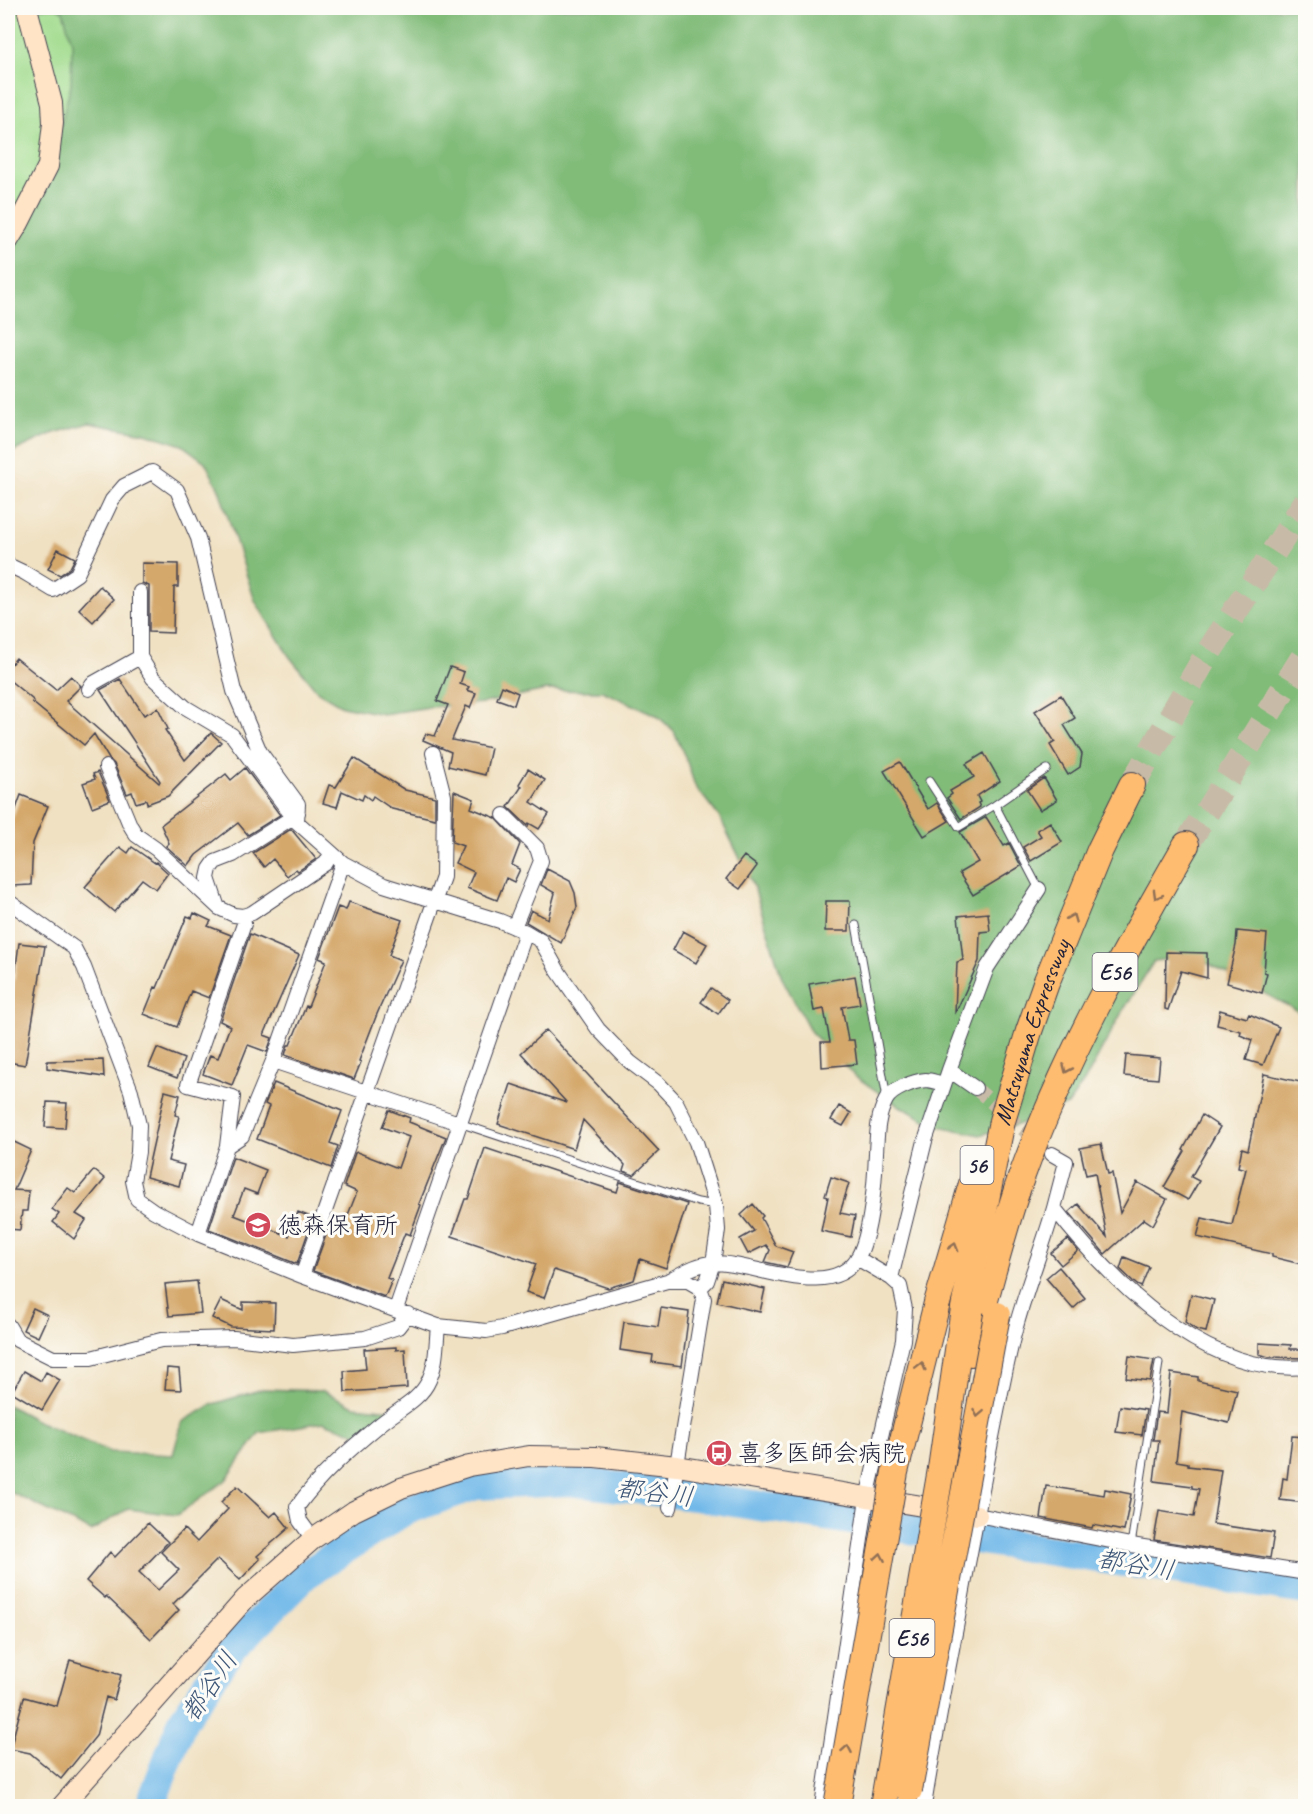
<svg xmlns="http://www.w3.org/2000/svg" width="1313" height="1814" viewBox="0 0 1313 1814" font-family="Caveat,'Klee One',sans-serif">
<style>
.green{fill:#a2dc8e;stroke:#627f64;stroke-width:1.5}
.forest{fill:#81bc79;stroke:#526f5a;stroke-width:1.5}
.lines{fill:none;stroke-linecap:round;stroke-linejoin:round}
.river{stroke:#72b9e9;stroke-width:30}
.building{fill:#d4a76a}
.street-tunnel{stroke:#c7bba7;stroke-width:14;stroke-dasharray:14 7;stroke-linecap:butt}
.highway-tunnel{stroke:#c7bba7;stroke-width:26;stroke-dasharray:26 13;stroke-linecap:butt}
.lane-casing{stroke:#413f4f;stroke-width:9}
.street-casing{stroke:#413f4f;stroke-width:16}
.secondary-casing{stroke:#413f4f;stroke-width:22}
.highway-casing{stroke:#413f4f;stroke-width:28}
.lane{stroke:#fff;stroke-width:7}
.street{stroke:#fff;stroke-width:14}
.secondary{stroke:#ffe4c6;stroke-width:20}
.highway{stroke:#febc70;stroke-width:26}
.highway-bridge-casing{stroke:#413f4f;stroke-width:28;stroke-linecap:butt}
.highway-bridge{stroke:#febc70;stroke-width:26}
.oneway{stroke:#906f56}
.labels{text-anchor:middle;stroke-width:6;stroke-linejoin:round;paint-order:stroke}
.shield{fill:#fdfcf7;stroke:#646373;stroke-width:1.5}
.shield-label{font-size:22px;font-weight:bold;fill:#22223b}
.street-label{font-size:24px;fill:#22223b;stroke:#fdfcf7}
.poi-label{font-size:24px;fill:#22223b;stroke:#fdfcf7;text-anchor:start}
.water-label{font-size:26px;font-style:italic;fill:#3e5778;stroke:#fdfcf7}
</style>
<rect width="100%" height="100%" fill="#fdfcf7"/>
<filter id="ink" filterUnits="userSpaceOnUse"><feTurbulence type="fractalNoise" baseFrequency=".0167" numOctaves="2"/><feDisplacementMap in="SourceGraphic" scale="12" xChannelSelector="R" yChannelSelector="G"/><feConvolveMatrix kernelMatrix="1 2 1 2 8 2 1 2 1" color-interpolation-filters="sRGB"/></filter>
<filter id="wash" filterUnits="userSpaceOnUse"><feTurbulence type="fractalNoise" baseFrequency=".008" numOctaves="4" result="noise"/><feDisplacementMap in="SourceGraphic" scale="24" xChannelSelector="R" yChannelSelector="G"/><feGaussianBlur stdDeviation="1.35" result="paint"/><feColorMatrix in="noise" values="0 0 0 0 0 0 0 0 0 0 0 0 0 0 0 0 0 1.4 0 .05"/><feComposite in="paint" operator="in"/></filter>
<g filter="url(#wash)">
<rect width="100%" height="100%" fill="#f0e1c2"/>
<path class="green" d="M8,8H79L85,76L8,233Z"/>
<path class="forest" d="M57,8H1305V1015L1194,956L1154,961L1121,1014L1087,1077L1068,1105L1034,1120L980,1135L934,1125L891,1101L855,1076L811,1032L782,978L754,887L720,818L695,786L687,762L674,731L656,715L602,691L546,690L484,703L430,707L383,714L342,706L318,692L289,656L255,601L219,489L205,462L182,445L145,433L89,423L51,434L8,454V230L60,128L71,85L72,43L63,11Z
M263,1389L323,1391L354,1406L392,1410L361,1435L324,1422L259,1433L226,1480L177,1515L128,1509L91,1531L8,1491V1405L35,1420L110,1452L173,1455L182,1422L213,1404Z"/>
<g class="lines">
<path class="river" d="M150,1806L183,1720L231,1650L305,1575L404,1511L476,1485L570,1481L695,1496L1306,1590"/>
</g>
<g id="blocks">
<path class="building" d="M58,549L75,558L70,568L60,575L48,569Z
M142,563L178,564V587H174L173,633L149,632V586L142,583Z
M100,586L114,599L93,622L79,609Z
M16,658L56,690L71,676L81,686L66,701L159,783L160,781L100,690L120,679L144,715L158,708L168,729L165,730L185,760L211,733L221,742L168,796L147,804L146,800L136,803L132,792L127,794L114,764L109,759L94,734L84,745L32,702L33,700L8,679V668Z
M450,667L464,672L460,684L469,687L467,690L476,693L470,708L466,706L452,740L491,748L485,775L448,766L451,752L423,740L426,734L435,736L448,705L437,701Z
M502,686L518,693L514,705L497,699Z
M1061,695L1075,718L1064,725L1082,754L1080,767L1068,775L1050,745L1055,742L1035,711Z
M984,753L1000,781L977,796L980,802L978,803L980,807L961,819L947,798L952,794L950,791L974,777L966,764Z
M354,758L405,790L435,797V819L392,809L373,796L371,800L364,795L362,800L342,791L337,807L323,803L329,785L336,787Z
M900,762L928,809L937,803L949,821L924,836L884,771Z
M245,768L280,815L248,835L238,823L196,855L188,866L166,846L169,843L161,825L226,774L231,780Z
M528,769L545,780L531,802L549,814L539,829L529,823L528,826L508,807L522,786L519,784Z
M98,772L110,800L92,807L83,783L95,779L93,774Z
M1044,778L1057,800L1040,810L1027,790Z
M454,791L474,799L471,808L496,818L520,844L512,865L520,869L514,882L506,878L497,900L467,888L474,872L455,863L463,846L452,842Z
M21,795L48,806L33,843L31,885L11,886L10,870H8V831Z
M986,817L1004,846L1009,843L1021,866L973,895L959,873L978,862L960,832Z
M1050,822L1062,842L1031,861L1023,847L1041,836L1037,830Z
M291,829L316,859L298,871L296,869L287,876L273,859L264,867L253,853Z
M120,847L128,853L132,847L155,863L156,862L168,873L156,889L142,879L114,912L85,887Z
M744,856L757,866L740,889L726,879Z
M547,869L570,881L575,893L577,907L561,943L526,922L531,910L548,919L555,893L541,885Z
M826,901H850L849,931H825Z
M349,902L402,920L389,955L401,960L377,1014L359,1061L361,1062L354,1079L285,1055L288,1045H290L306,1006L308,1007L326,961L319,958L338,907L346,910Z
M194,913L211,921L208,926L231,935L209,998L191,991L177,1027L144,1014L155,987L157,988L187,916L192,918Z
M988,913L990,931L980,932L979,961L955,1014L957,962L963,960L958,916Z
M683,931L707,944L696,963L673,950Z
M1237,931L1267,934L1264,972L1267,973L1262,993L1227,983L1236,945Z
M250,934L299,955L264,1035L272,1038L267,1052L248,1045L232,1085L203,1074L210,1055L218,1058L230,1026L220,1021Z
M19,943L45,946L25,1065L8,1062V1031Z
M1166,952L1207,953V978L1181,971L1168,1010L1165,1009Z
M855,976L860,1004L842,1007L848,1040H854L857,1064L822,1067L821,1042H830L824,1009L814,1011L809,984Z
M711,988L728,1000L718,1014L701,1002Z
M1220,1010L1247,1018L1249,1014L1279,1027L1263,1065L1246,1060L1252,1040L1240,1035L1241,1031L1217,1025Z
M546,1030L659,1151L634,1175L623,1171L625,1165L583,1120L574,1149L498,1124L511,1084L567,1103L521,1053Z
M157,1048L184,1059L177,1078L149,1067Z
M1126,1055L1160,1058L1158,1079L1124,1076Z
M103,1060L104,1077L47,1068V1061Z
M1264,1074L1305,1083V1265L1272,1257V1254L1197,1237L1202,1218L1232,1225L1246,1169L1238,1167L1242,1148L1248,1150Z
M274,1083L342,1111L330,1143L338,1146L331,1168L257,1139L269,1106L265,1104Z
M165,1091L180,1095L175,1115L179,1116L168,1161L184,1165L179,1186L146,1177Z
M47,1102L67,1103L65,1128L45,1127Z
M839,1106L851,1113L843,1126L831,1120Z
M389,1110L410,1118L409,1122L446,1137L419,1204L421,1205L410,1235L405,1233L387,1278L392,1280L385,1297L313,1271L330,1224L337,1227L341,1218L346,1220L357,1192L344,1186L355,1153L357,1152L398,1168L409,1137L382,1127Z
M1202,1115L1220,1127L1191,1177L1199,1181L1188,1200L1164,1187L1185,1151L1183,1150Z
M8,1139L31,1150L14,1190L29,1191L27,1211H22L20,1230L8,1229Z
M1101,1144L1108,1174L1112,1173L1120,1213L1137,1182L1167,1199L1153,1225L1144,1219L1105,1254L1069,1212L1078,1204L1107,1237L1095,1173L1086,1175L1080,1148Z
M485,1148L617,1192L620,1182L687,1204L666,1268L640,1259L634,1280L608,1288L554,1270L544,1298L526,1292L536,1264L452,1236L465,1199H468Z
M233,1157L266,1170L257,1194L244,1189L234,1215L289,1236L298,1212L313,1218L297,1264L209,1229Z
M94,1170L105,1179L76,1214L86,1220L74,1239L53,1222L59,1214L52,1209L68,1188L75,1193Z
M831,1177L849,1183L840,1213L855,1216L851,1237L821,1231L828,1197L825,1196Z
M753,1204L763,1216L761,1218L776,1246L793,1252L787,1267L765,1262L770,1250L766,1245L748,1254L740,1239L754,1231L741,1215Z
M1068,1239L1078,1251L1061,1265L1051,1253Z
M1124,1257L1149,1267L1141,1287L1137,1285L1120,1269Z
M1059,1267L1085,1298L1073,1309L1046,1278Z
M722,1279L765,1289L760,1312L717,1302Z
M197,1281L201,1313L169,1316L165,1284Z
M1191,1294L1214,1300L1206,1332L1197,1330L1185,1322Z
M221,1300L243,1310V1302L275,1303L274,1329L231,1327L212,1318Z
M33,1308L48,1315L38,1337L23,1330Z
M661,1308L689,1312L682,1366L652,1362L653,1355L620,1350L624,1322L658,1327Z
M1259,1343L1291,1345L1290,1349H1305V1358L1269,1357L1259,1354Z
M396,1347V1350L405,1349L407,1388L345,1392L344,1371L366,1369L364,1349Z
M1129,1356L1154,1360L1150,1381L1126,1378Z
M167,1368L179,1369L181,1390L165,1389Z
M24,1371L41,1381L46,1372L60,1380L42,1410L12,1392Z
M1171,1373L1198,1377V1381L1237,1390L1229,1423L1182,1412L1176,1461L1188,1463V1466L1221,1470L1213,1524L1274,1533L1270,1558L1154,1540L1159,1511L1194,1517L1199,1489L1192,1488V1486L1154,1481L1159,1440H1153L1157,1412L1167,1413Z
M1120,1406L1146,1410L1142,1435L1116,1432Z
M1292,1436L1305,1437V1503L1280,1500L1283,1478L1287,1479Z
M237,1486L270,1517L276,1512L289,1528L257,1556L260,1559L240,1580L218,1559L173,1604L179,1610L151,1639L106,1596L105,1598L86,1581L110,1552L115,1557L148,1523L168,1542L139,1572L158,1590L179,1570L161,1552L184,1529L197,1542L228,1509L221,1502Z
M1046,1486L1104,1495L1105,1489L1131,1494L1124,1531L1093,1525L1092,1528L1041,1518Z
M70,1660L121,1675L114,1700L106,1697L96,1736L61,1779L30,1753L10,1749L24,1697L57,1706Z"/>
</g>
</g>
<g filter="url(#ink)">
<use href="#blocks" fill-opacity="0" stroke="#413f4f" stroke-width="1.5"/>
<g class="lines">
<path class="street-tunnel" d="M975,1088L1037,1141"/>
<path class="highway-tunnel" d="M1132,785L1203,661L1306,502
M1186,845L1306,653"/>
<defs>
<path id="lane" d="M929,781L959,827L995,805
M1039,889L995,805L1047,769
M856,925L887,1098
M459,1123L698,1202L716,1205
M1131,1545L1159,1363"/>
<path id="street" d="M8,565L25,573L53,590L77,574L112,500L124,486L152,472L177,490L198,538L234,691L260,752L298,804L297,822L343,863L384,885L500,921L526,932L541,941L558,971L598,1029L630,1062L659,1084L676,1102L696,1142L716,1205L718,1230L713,1263L707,1281L700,1288
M140,592V657L153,678L185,707L232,735L293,817L298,813
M89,689L92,684L140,657
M106,767L130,825L136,835L156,849L219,908L234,915L243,916L252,913L326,863L331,854
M504,815L537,848L541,861L514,927
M8,901L74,948L84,967L131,1091L139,1125L138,1152L133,1181L137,1199L154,1211L198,1234L302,1276L438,1326L486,1331L502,1328L667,1281H688L700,1288L704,1299L670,1508
M217,905L208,878L210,869L215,862L233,855L293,817
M273,1061L459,1123
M949,1070L975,1088
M227,1146L242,1136L273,1061L343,863
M1052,1154L1066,1162L1054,1208C1111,1281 1204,1377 1306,1367
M198,1234L227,1146L233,1097L188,1085L244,924L243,916
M302,1276L443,877L444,796L433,753
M891,1278L925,1141L949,1070L987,968L1039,889
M669,1280C683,1273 696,1264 712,1263C752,1261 831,1303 858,1257C871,1234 875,1181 876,1153C877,1135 877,1117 886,1100C892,1089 914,1081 926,1080C931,1080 938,1083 944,1084
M396,1309L526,932
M8,1325L17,1340L53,1358H91L161,1340L234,1338L293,1345L365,1338L398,1327L408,1314
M977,1515L1131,1545L1306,1573
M313,1539L300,1521L297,1507C319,1476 349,1450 378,1426C395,1411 420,1401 429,1380C437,1363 436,1344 438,1326
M822,1806L867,1498L903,1340L905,1309L900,1286L891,1278L857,1258
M924,1806C936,1729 952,1651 966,1574C981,1497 994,1419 1012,1342C1023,1296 1041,1253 1054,1208"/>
<path id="secondary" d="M8,241L19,223L48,166L53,123L52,103L27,8
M62,1806L245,1599L313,1539L354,1511L401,1488L469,1466L529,1456L595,1457L677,1466L977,1515"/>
<g id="highway">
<path d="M937,1303L979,1160"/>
<path d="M971,1353C987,1294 1001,1235 1021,1178C1063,1061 1124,952 1186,845"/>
<path id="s1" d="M941,1469L964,1308L1002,1121L1029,1031L1046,983L1100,850L1132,785"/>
</g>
</defs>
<use href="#lane" class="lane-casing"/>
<use href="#street" class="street-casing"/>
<use href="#secondary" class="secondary-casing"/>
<use href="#highway" class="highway-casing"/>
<use href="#lane" class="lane"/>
<use href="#street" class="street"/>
<use href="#secondary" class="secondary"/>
<use href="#highway" class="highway"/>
<defs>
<path id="highway-bridge" d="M909,1790L997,1315
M837,1806L895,1472L937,1303
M883,1806L941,1469"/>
</defs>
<use href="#highway-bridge" class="highway-bridge-casing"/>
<use href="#highway-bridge" class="highway-bridge"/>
</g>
<defs><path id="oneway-chevron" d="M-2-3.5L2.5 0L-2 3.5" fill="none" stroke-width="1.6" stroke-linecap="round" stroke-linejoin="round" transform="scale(1.5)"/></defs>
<g class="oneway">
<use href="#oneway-chevron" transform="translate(1157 895) rotate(120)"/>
<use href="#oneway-chevron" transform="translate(1072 918) rotate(-68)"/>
<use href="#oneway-chevron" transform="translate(1067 1069) rotate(114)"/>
<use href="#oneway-chevron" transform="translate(954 1247) rotate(-74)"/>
<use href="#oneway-chevron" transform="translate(921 1366) rotate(-76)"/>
<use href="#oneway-chevron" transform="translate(978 1413) rotate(101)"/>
<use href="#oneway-chevron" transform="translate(880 1557) rotate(-80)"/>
<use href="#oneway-chevron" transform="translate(847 1749) rotate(-80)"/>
</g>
</g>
<defs>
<symbol id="school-disc" viewBox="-11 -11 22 22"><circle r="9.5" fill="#d1495b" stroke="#fdfcf7"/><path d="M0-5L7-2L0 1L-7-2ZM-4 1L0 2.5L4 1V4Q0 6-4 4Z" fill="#fff"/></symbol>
<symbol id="bus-disc" viewBox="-11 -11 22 22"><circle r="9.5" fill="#d1495b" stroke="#fdfcf7"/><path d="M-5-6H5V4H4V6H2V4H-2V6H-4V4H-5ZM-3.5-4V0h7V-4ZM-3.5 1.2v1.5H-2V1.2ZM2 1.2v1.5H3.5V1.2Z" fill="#fff"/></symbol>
</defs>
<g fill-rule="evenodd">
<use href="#school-disc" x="243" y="1210" width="30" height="30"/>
<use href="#bus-disc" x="704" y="1438" width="30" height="30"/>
</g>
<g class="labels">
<g class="shield">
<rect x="1092.5" y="953" width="45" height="38" rx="4.5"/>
<rect x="960.5" y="1146" width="33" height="38" rx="4.5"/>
<rect x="889.5" y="1619" width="45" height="38" rx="4.5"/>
</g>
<g class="shield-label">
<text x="1115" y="980">E56</text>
<text x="977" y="1173">56</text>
<text x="912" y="1646">E56</text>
</g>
<g class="street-label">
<text dy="8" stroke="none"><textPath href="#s1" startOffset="447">Matsuyama Expressway</textPath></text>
</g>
<g class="poi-label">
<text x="278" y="1233">徳森保育所</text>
<text x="738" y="1461">喜多医師会病院</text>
</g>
<g class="water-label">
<text transform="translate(655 1492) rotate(7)" y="9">都谷川</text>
<text transform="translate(1136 1564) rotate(9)" y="9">都谷川</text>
<text transform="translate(209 1686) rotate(-56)" y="9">都谷川</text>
</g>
</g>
<rect width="1313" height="1814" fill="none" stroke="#fdfcf7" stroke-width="30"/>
</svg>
